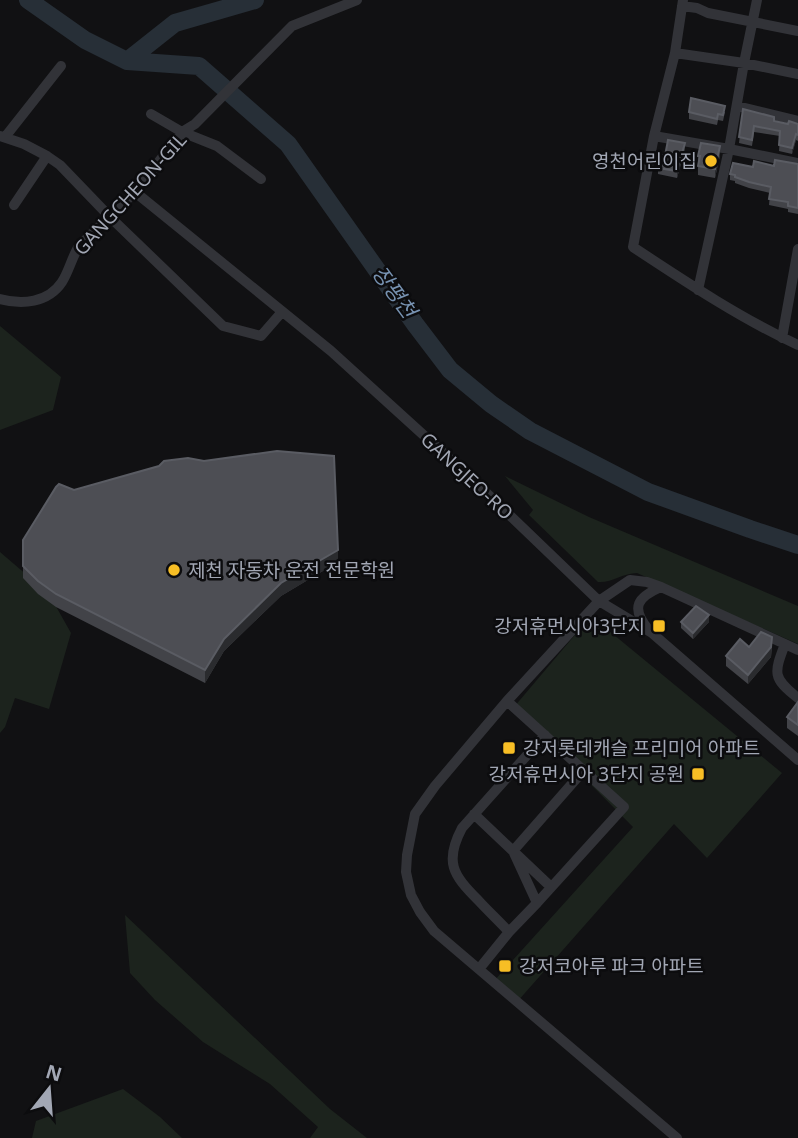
<svg xmlns="http://www.w3.org/2000/svg" width="798" height="1138" viewBox="0 0 798 1138" font-family="'Noto Sans','Noto Sans KR',sans-serif">
<style>
.green{fill:#1c231d}
.lines{fill:none;stroke-linecap:round;stroke-linejoin:round}
.river{stroke:#272f37;stroke-width:18}
.minor{stroke:#323338;stroke-width:10}
.wall{fill:#424348}
.shaded-wall{fill:#2a2b2e}
.building{fill:#4d4e54;stroke:#5a5c63;stroke-width:2}
.poi-dot{fill:#f7be25;stroke:#0c0c0e;stroke-width:2.5}
.labels{text-anchor:middle;stroke-width:5;stroke-linejoin:round;paint-order:stroke}
.poi-label{font-size:19px;fill:#a2a7b4;stroke:#0c0c0e;text-anchor:end}
.street-label{font-size:19px;fill:#a2a7b4;stroke:#0c0c0e}
.water-label{font-size:21px;font-style:italic;fill:#7792b1;stroke:#0c0c0e}
</style>
<rect width="100%" height="100%" fill="#111113"/>
<path class="green" d="M0,326L61,377L53,410L0,430Z
M505,476L589,517L798,606V644L637,573C623,573 612,583 598,582L529,515L533,510Z
M0,552L49,594L71,633L49,709L15,698L5,727L0,733Z
M588,625H596L608,630L782,773L707,858L674,824L517,1002L493,982L633,827L514,707L580,629Z
M125,915L330,1109L367,1138H310L318,1127L270,1084L203,1042L155,1000L130,973Z
M123,1089L160,1117L182,1138H32L36,1121Z"/>
<g class="lines">
<path class="river" d="M28,0L85,40L127,61L199,66L288,144L415,324L450,370L491,404L530,431L648,492L750,529L798,545
M127,61L175,23L255,0"/>
<path class="minor" d="M683,0L675,53L654,136L633,247C686,282 740,318 798,345
M682,6L697,8L708,13L798,31
M675,53L744,63L798,74
M737,106L798,121
M151,114L182,132L217,146L261,179
M0,136L24,144L47,156L60,165L110,217L223,326L261,336L281,313
M654,136L729,149L798,163
M5,137L61,66
M135,192L331,351L473,480L599,601L652,633L798,760
M14,205L47,156
M698,290L729,149L744,63L757,0
M0,299C22,305 48,303 62,282C69,271 72,257 79,246L135,192L182,132L195,124L292,26L357,0
M782,338L798,249
M648,629C630,607 638,597 661,587
M785,644C774,673 772,678 798,698
M474,814L513,851L537,903
M551,887L513,851L584,770
M509,932C499,921 488,911 478,900C453,875 444,862 462,828L545,735
M479,969L509,932L537,903L624,807L507,701
M677,1138L434,931L420,912L411,895L406,872L407,855L415,814L435,786L507,701L599,601L630,580L647,582L661,587L798,650"/>
</g>
<path class="wall" d="M743,109L774,121L788,124H798V141L796,140L792,154L779,151L780,136L754,132L752,146L739,143Z
M689,112H725L723,121L718,120L717,125L689,119Z
M685,149L677,178L658,174V168L665,156Z
M720,155L715,178L698,175V156Z
M798,164V214L788,212V209L769,205L770,193L749,188L735,183V181L730,180V174L753,167Z
M74,490L338,562L281,596L224,651L205,683L56,607L38,594L23,578V540Z
M681,622H709L693,639L681,628Z
M749,647H772L771,657L748,684L726,666V656Z
M798,702V736L787,728V717Z"/>
<path class="shaded-wall" d="M796,134V140L792,154V148Z
M685,143V149L677,178V171Z
M720,146V155L715,178V169Z
M338,550V562L281,596L224,651L205,683V670L224,639L281,583Z
M709,615V622L693,639V633Z
M772,637L771,657L748,684V675Z"/>
<path class="building" d="M691,98L725,106L723,115L718,114L717,119L689,112Z
M743,109L774,117V121L788,124L789,121L798,124V135L796,134L792,148L779,145L780,131L754,126L752,140L739,137Z
M668,140L685,143L677,171L658,168L660,155L665,156Z
M701,143L720,146L715,169L698,166L700,156H698Z
M775,160L798,164V208L788,206V202L769,199L771,187L749,182L735,177V175L730,174L733,163L753,167L754,161L774,166Z
M277,451L334,456L338,550L281,583L224,639L205,670L56,594L38,581L23,566V540L56,487L59,484L74,490L159,466L164,461L188,458L204,461Z
M696,606L709,615L693,633L681,622Z
M761,632L772,637L771,647L748,675L726,656L740,639L749,647Z
M798,702V725L787,717Z"/>
<g class="poi-dot">
<circle cx="711" cy="161" r="7"/>
<circle cx="174" cy="570" r="7"/>
<rect x="652" y="619" width="14" height="14" rx="3.5"/>
<rect x="502" y="741" width="14" height="14" rx="3.5"/>
<rect x="691" y="767" width="14" height="14" rx="3.5"/>
<rect x="498" y="959" width="14" height="14" rx="3.5"/>
</g>
<g class="labels">
<g class="poi-label">
<text x="697" y="168">영천어린이집</text>
<text x="188" y="577" text-anchor="start">제천 자동차 운전 전문학원</text>
<text x="645" y="633">강저휴먼시아3단지</text>
<text x="523" y="755" text-anchor="start">강저롯데캐슬 프리미어 아파트</text>
<text x="684" y="781">강저휴먼시아 3단지 공원</text>
<text x="519" y="973" text-anchor="start">강저코아루 파크 아파트</text>
</g>
<g class="street-label">
<text transform="translate(130 194) rotate(-48)" y="7">GANGCHEON-GIL</text>
<text transform="translate(467 476) rotate(43)" y="7">GANGJEO-RO</text>
</g>
<g class="water-label">
<text transform="translate(394 292) rotate(54)" y="7">장평천</text>
</g>
</g>
<g transform="translate(49 1089) rotate(17)" stroke="#0c0c0e" stroke-width="5" paint-order="stroke">
<path d="M0-5L12 26L0 18L-12 26Z" fill="#a2a7b4"/>
<text y="-10" font-size="19" font-weight="bold" text-anchor="middle" fill="#a2a7b4">N</text>
</g>
</svg>
